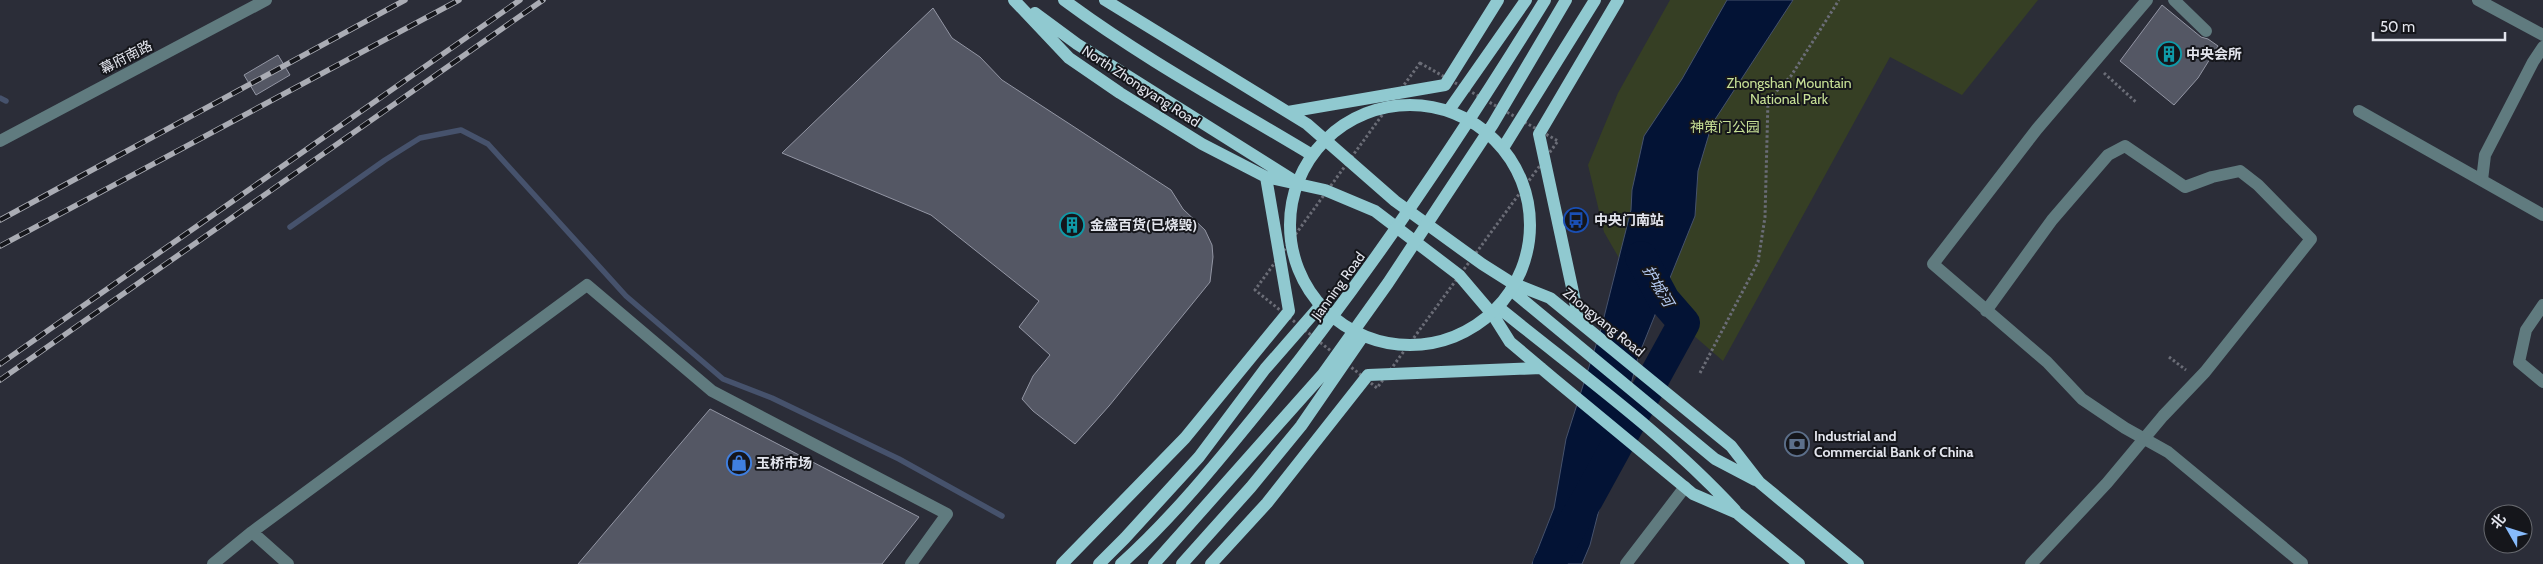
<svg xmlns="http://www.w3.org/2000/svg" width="2543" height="564" viewBox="0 0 2543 564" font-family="Cabin,'Noto Sans SC',sans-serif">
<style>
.green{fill:#363f24}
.water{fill:#031335;stroke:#46526c}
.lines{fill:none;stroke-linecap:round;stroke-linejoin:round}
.stream{stroke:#46526c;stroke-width:5.5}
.river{stroke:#031335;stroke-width:32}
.building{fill:#545764;stroke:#9396a4}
.path{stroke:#6b6d77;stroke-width:3;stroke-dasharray:2.5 2.5;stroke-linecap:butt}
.minor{stroke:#607b7f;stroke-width:12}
.major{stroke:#90c9d0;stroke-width:12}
.rail-casing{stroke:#aaacb4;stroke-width:5.5}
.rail{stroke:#15161b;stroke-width:4;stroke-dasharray:11;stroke-linecap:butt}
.major-bridge{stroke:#90c9d0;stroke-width:12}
.labels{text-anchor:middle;stroke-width:4;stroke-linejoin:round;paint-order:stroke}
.poi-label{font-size:14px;font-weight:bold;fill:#e3e5ed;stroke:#15161b;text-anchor:start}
.street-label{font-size:14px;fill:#e3e5ed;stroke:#15161b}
.park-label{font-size:14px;fill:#c7e096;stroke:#15161b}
.water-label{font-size:15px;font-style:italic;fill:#b5cbf3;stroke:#15161b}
</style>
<rect width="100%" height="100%" fill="#2b2d38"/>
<path class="green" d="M1670,0H2038L1962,95L1890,57L1723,361L1685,328H1674L1670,315L1647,295L1623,265L1604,232L1588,165L1618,93Z"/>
<path class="water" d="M1727,0H1793L1712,124L1698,171L1695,216L1638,357L1590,545L1582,564H1532L1554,508L1566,439L1601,329L1631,210L1632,190L1644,136L1682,79Z"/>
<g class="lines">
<path class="stream" d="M0,98L6,101
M290,227L385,160L420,138L461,130L488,144L626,296L723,379L772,398L899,459L1002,516"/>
<path class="river" d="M1549,564L1588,498L1684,323L1664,300L1641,257"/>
</g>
<path class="building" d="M2162,5L2201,37L2208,39L2218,46L2198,78L2174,105L2120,61Z
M933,8L952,38L980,57L1002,80L1171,190L1183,209L1205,230L1212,245L1213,257L1210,282L1109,406L1075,444L1033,411L1022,399L1033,376L1050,355L1019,327L1039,301L931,215L782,153Z
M278,55L290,75L256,95L244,75Z
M710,409L919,517L882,564H578Z"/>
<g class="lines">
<path class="path" d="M1420,63L1558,141L1377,388L1255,290Z
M2104,73L2137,103
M2169,357L2186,370
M1700,373L1758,262L1765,217L1768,100L1791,76L1839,0"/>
<path class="minor" d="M2147,0L2037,129L1933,264L2047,362L2082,399L2125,428L2168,452L2302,563
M2174,0L2206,31
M2478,0L2543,35
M2359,111L2543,215
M0,141L266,0
M2482,180L2485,155L2533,62L2543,47
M2543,305L2526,330L2519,362L2543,382
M1986,311L2052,220L2108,155L2125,146L2185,187L2212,177L2240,171L2258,185L2311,239L2205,372L2163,416L2107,483L2031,564
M252,532L288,564
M213,564L252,532L587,285L712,391L947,514L911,564
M1626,564L1685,487"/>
<path class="major" d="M1014,0L1069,58L1120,93L1202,144L1266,177L1325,190L1375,211L1459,275L1493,315L1510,342L1554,379L1693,494L1737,513L1799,564
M1064,0C1142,58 1229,105 1312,155
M1105,0L1307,124L1395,201L1482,264L1512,283L1550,298L1731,446L1759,482L1858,564
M1035,13L1077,44L1293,180
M1288,112L1445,85L1498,0
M1511,290L1715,459L1755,480
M1498,307C1578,372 1665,434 1735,510
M1579,320L1539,134L1618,0
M1062,564L1185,438L1289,311L1266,177
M1211,564L1267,503L1368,375L1541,368"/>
<defs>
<path id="rail" d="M0,220L405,0
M0,246L459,0
M0,364L520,0
M0,380L543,0"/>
</defs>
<use href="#rail" class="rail-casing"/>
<use href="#rail" class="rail"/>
<path class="major-bridge" d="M1290 225a120 120 0 1 1 240 0a120 120 0 1 1-240 0Z
M1449,110L1526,0
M1503,148L1595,0
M1099,564L1125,538L1199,457L1265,369L1320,306
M1121,564C1172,518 1215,465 1258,412C1364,282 1457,143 1545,0
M1154,564L1323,374L1388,283L1493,124L1566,0
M1182,564L1251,487L1301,426L1363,336"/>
</g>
<defs>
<symbol id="building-ring" viewBox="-11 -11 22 22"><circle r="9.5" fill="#15161b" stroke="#0f9aa8" stroke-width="1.5"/><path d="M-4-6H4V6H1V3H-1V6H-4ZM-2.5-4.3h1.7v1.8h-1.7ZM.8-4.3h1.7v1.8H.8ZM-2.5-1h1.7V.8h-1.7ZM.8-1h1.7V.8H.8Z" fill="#0f9aa8"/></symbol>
<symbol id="bus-ring" viewBox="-11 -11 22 22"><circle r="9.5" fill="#15161b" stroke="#1a4fb4" stroke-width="1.5"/><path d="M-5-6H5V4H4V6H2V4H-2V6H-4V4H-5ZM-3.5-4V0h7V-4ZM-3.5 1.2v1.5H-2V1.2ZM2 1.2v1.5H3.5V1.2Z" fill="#1a4fb4"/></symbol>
<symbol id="bank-ring" viewBox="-11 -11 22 22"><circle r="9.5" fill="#15161b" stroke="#5c6f8a" stroke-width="1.5"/><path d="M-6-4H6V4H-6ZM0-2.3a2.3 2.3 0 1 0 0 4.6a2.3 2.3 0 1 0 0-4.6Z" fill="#5c6f8a"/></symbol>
<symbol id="shop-ring" viewBox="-11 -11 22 22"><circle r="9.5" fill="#15161b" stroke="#3f7fe0" stroke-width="1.5"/><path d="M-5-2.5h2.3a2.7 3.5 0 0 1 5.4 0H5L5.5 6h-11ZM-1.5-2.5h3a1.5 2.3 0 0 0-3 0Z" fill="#3f7fe0"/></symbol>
</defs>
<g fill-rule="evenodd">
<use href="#building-ring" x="2155" y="40" width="28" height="28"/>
<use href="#bus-ring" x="1562" y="206" width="28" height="28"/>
<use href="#building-ring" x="1058" y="211" width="28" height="28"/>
<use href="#bank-ring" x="1783" y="430" width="28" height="28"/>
<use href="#shop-ring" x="725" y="449" width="28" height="28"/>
</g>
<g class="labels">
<g class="poi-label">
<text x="2186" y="59">中央会所</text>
<text x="1594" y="225">中央门南站</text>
<text x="1090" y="230">金盛百货(已烧毁)</text>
<text x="1814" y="441">Industrial and<tspan x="1814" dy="16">Commercial Bank of China</tspan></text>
<text x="756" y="468">玉桥市场</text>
</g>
<g class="street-label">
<text transform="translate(126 57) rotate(-27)" y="5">幕府南路</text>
<text transform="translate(1141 86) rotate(33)" y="5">North Zhongyang Road</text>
<text transform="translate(1338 286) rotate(-54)" y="5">Jianning Road</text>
<text transform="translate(1604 322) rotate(39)" y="5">Zhongyang Road</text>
</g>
<g class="park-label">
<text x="1789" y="88">Zhongshan Mountain<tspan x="1789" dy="16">National Park</tspan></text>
<text x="1725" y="132">神策门公园</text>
</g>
<g class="water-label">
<text transform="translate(1658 286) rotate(59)" y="5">护城河</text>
</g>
</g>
<g transform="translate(2508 529) rotate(309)"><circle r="24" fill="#15161b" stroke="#67696f"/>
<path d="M0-4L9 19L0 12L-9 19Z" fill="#87bbfc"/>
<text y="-8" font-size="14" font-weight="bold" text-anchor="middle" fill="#e3e5ed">北</text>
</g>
<path d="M2373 32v8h132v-8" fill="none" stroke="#e3e5ed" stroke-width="2.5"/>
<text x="2380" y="32" font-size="15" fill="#e3e5ed" stroke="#15161b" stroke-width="4" paint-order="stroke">50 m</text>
</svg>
